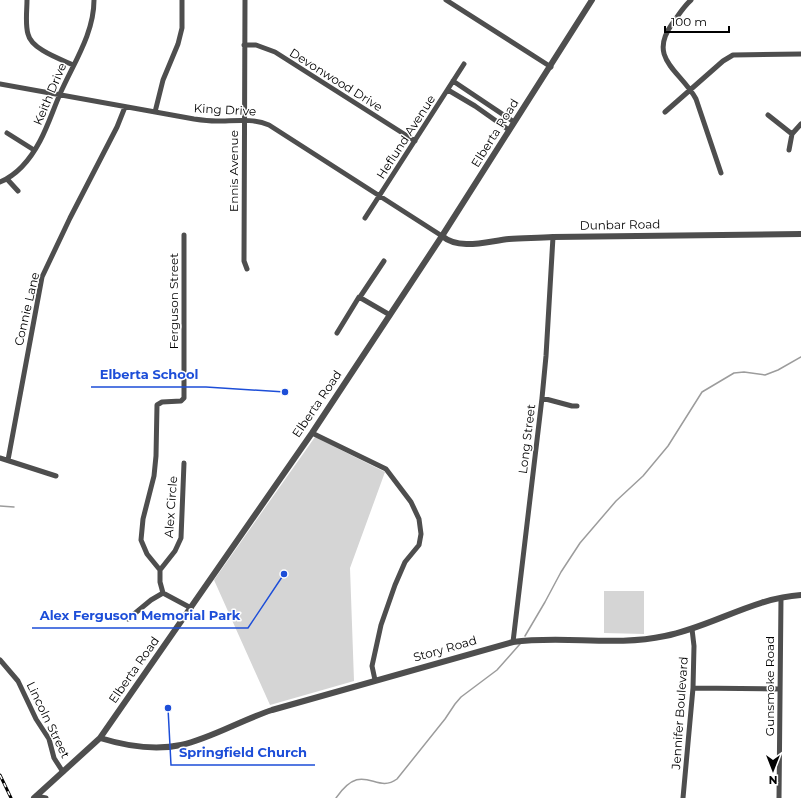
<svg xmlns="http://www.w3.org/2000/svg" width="801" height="798" viewBox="0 0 801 798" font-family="Montserrat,sans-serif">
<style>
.green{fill:#d5d5d5}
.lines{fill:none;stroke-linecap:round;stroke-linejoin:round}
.stream{stroke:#9c9c9c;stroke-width:1.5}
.minor{stroke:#4e4e4e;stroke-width:5}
.tertiary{stroke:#4e4e4e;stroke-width:6}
.rail-casing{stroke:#000;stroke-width:3}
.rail{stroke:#fff;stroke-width:1.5;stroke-dasharray:4.5;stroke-linecap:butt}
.labels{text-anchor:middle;stroke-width:3;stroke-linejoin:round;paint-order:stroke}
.street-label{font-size:12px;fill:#000;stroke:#fff}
.leader{fill:none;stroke:#1d4ed8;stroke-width:1.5}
.callout-dot{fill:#1d4ed8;stroke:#fff;stroke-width:1.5}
.callout-label{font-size:13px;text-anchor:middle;font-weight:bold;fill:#1d4ed8;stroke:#fff;stroke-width:3;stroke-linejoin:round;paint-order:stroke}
</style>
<rect width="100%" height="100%" fill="#fff"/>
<path class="green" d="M315,437L385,472L350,568L354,681L270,705L214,580Z
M604,591H644V634L604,633Z"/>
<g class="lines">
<path class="stream" d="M0,506L14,507
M525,636L545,602L561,572L580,543L616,501L643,476L668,446L702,392L734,373L744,372L765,375L778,370L801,357
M336,798C363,759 375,795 397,779L445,719L455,704L461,697L497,670L520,644"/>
<path class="minor" d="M27,0C27,11 25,24 28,34C31,49 60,59 73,65
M245,0L244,261L247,269
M446,0L551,67
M691,0C683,7 678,16 672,24C647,59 681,71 696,99L721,173
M244,45H256L275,52L415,141
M453,81L514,122
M0,84L194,119C201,120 209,121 216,121C235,121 252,118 269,125L442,236
M448,90L475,106L509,130
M155,112L163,80L178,44L182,28V0
M665,112L723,61L733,55L801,54
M768,115L792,134
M7,133L34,150
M789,150L792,134L801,124
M7,179L18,191
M0,182C17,175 31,158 40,141C48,126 53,110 60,94C73,64 94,34 94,0
M365,218L464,64
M184,235V398L181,401L162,402L157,405L156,456L154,476L143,519L141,540L147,554L160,570V582L163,593L191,608
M360,297L384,261
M337,333L359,297L390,315
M542,398L572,406H577
M312,433L386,469L411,502L419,519L421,534L419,545L405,562L395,585L381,625L372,666L375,680
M0,458L56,476
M8,460L42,277L70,218L117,127L125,107
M160,570L175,551L181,538L184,463
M128,619L151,600L163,593
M513,642L542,398L546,356L553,237
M0,660L18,681L36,719L49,739L54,758L63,772
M693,688L780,689
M36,796L46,798
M683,798L693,688L694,646L692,629
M779,798L781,598"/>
<path class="tertiary" d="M442,236C460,251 488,241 509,239C523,238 538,238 553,237L801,234
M100,738C126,746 154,751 181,745C212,738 241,720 272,710L513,642C564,635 614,647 665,636C711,627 753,598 801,595
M34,798L100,738L312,433L442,236L592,0"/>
<defs>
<path id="rail" d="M0,775L11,798"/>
</defs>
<use href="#rail" class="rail-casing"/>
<use href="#rail" class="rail"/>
</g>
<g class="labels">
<g class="street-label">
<text transform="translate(336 80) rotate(32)" y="4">Devonwood Drive</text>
<text transform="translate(50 94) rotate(-67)" y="4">Keith Drive</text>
<text transform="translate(225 110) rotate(3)" y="4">King Drive</text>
<text transform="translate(495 133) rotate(-58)" y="4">Elberta Road</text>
<text transform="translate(406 137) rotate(-57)" y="4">Heflund Avenue</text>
<text transform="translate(234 171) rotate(-90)" y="4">Ennis Avenue</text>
<text transform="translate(620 225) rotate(-1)" y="4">Dunbar Road</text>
<text transform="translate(174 301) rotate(-90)" y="4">Ferguson Street</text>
<text transform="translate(27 309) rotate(-77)" y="4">Connie Lane</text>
<text transform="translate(317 404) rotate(-56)" y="4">Elberta Road</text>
<text transform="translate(527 439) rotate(-83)" y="4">Long Street</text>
<text transform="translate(171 507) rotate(-86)" y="4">Alex Circle</text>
<text transform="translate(445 649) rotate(-16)" y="4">Story Road</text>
<text transform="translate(134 670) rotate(-55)" y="4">Elberta Road</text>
<text transform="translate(770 686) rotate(-90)" y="4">Gunsmoke Road</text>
<text transform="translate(680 713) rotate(-86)" y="4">Jennifer Boulevard</text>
<text transform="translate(48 720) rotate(64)" y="4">Lincoln Street</text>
</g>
</g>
<path class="leader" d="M285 392L206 387H91M284 574L248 628H32M168 708L171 765H315"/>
<g class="callout-dot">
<circle cx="285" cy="392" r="4"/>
<circle cx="284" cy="574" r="4"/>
<circle cx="168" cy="708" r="4"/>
</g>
<g class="callout-label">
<text x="149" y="379">Elberta School</text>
<text x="140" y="620">Alex Ferguson Memorial Park</text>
<text x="243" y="757">Springfield Church</text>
</g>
<g transform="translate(773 770) rotate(180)" stroke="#ffffff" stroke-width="3" paint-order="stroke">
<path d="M0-3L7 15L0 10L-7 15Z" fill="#000000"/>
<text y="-6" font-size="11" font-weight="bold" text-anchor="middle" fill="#000000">N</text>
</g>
<path d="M665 26v6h64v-6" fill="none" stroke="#000000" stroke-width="2"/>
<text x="671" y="26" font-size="12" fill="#000000" stroke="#ffffff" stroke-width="3" paint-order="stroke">100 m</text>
</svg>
